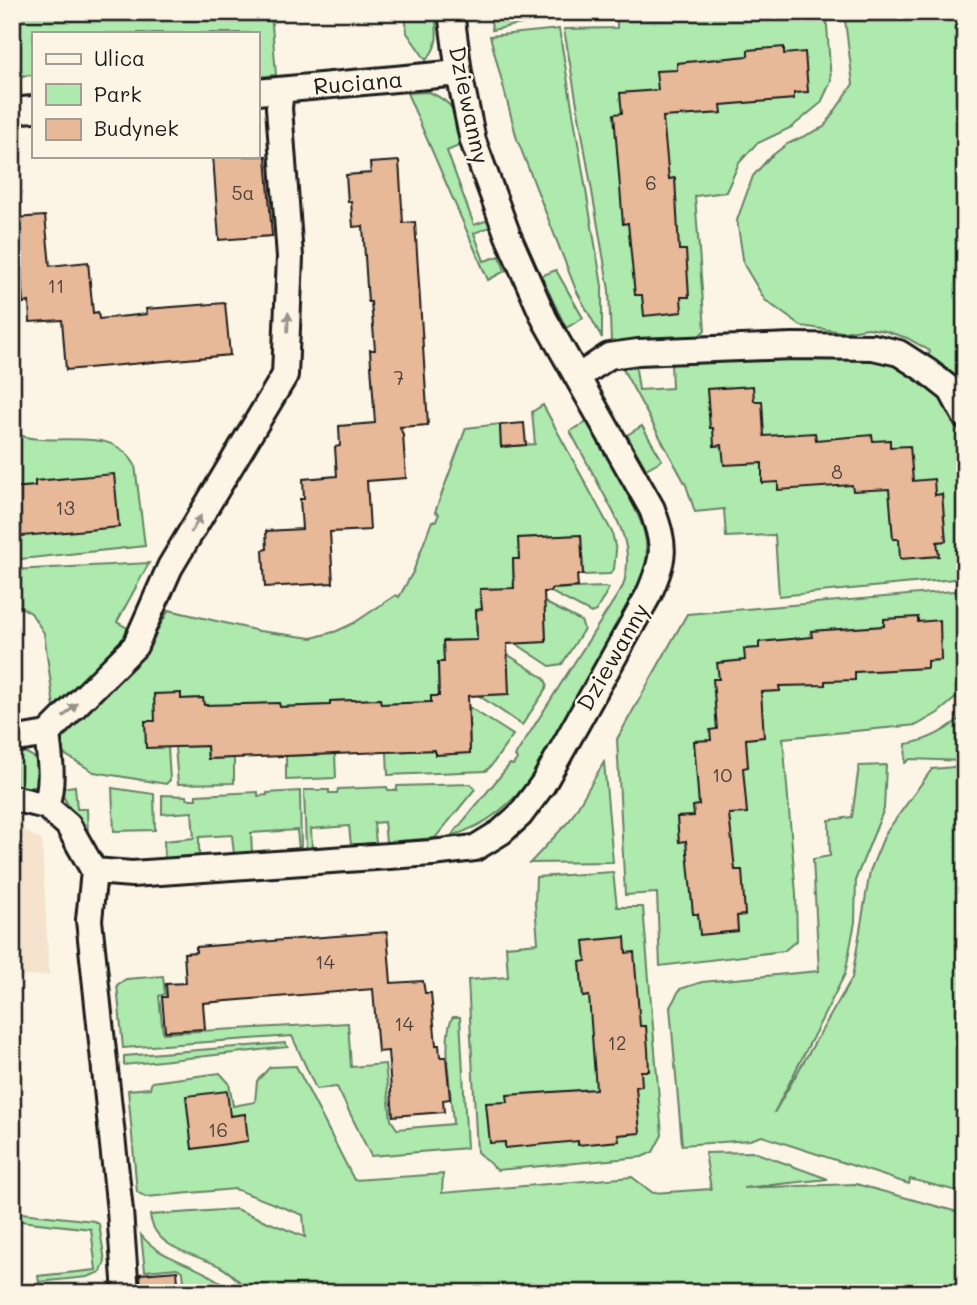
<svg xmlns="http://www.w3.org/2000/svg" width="977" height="1305" viewBox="0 0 977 1305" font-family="Mali,sans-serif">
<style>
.built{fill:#f6e3ce}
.green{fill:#aee9ae;stroke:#658265;stroke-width:2}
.building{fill:#e8b999;stroke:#1c1c1c;stroke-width:2}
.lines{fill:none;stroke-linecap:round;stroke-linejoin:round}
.street-casing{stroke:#1c1c1c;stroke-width:30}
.street{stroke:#fcf5e5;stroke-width:24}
.oneway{fill:#97938b}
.labels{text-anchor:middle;stroke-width:5;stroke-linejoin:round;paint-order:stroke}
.number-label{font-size:19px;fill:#4f433b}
.street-label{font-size:23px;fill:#1c1c1c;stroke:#fcf5e5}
</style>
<rect width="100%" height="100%" fill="#fcf5e5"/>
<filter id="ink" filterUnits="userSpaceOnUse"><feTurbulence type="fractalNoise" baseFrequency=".0143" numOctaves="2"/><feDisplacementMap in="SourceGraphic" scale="14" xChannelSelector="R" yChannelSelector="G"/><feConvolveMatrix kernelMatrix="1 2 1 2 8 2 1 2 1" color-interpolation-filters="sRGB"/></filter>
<g filter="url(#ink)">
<path class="built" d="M12,824L42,840L49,975L12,977Z"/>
<path class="green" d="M12,12H271L276,75L257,77V33H33V75L20,76V95L15,97Z
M405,12H435C437,31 440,46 426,60L407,33Z
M490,12H525L526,23L492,30Z
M617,12H826L831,81L821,103L792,127L756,144L739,163L726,192L695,196L705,330L692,343H611L609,290L564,29L617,28Z
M844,12H965V390L928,358L930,351L907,338L885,331L868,328L843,332L801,326L765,300L744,265L737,220L753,176L769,158L787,144L824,127L853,84Z
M559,29L602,286V338L576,290L517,139L490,36Z
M429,92C459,105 456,116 461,145L447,151L474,225L488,220L490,227L474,233L484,261L500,256L505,271L488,280L407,93Z
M556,270L583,318L566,328L541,276Z
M864,355L921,376L956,415L965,444V578L779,596L775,535L726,537L724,509L695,512L686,485L620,364L635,362L639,390L672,388L671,361Z
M543,405L612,532L616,551L614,569L610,574L583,575L581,535L519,538V559L513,560L514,592L481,589L482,609L476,610L477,643L444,662L438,663L439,696L431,702L381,704L380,699L331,701L330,705L280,707L279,703L204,706L203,698L181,699V694L168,747L170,780L166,784L94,772L59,751L62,737L69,726L132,666L144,653L169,610L259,631L312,638L337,631L354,623L396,595L399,597L413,572L432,521H436L439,514L435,512L466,428L500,424L501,447L535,444L532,412Z
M589,421C599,440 610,460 620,480C639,515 654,538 643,579L534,774C511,805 488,825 451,836L510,764L513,765L517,759L515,756L623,586C635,549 619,521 601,489C591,469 580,450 570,431Z
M642,426L662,460L646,469L627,435Z
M12,432C50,452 110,420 135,465L145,546L12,560Z
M149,563L117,622L131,630L104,662L54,707L44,633L31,613L12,602V570Z
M604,587L609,588L596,611L591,613L551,592V589Z
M965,590V690L938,713L917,725L783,738L796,894L797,940L784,951L660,966L657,893L625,895L617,739L687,614Z
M544,602L581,621L584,629L562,664L550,666L515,643L546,641Z
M507,654L544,678L547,684L546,689L522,725L478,695Z
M469,707L513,735L491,766L486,771L388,775L387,752L435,750V755L470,753Z
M965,713V761L910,759L905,763L906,744C928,741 950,729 965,713Z
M207,746L208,759L234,758V783L178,784L175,747Z
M15,751C40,753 40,765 38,787H16Z
M335,754L336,778L286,780V756Z
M604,762L613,862L530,863L570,820Z
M886,765L884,809L856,878L855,922L845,974L774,1113L852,978L870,871L885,834L932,769L965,766V1193L910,1179L909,1184L762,1136L750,1140L682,1145L670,1007L680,989L702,982L819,971L813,859L830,856L829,820L852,817L859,766Z
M471,784L475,789L435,838L386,842L384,822L374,823L376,843L351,845L349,826L311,829L312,848L306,849L304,790H329V793H337L338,789L387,787L388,790H397V786Z
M75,786L77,809H87L88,838C81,823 62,801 61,788Z
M112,788L154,794L155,830L114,831Z
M300,791L301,849L299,850L297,830L251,833L252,853L234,855L232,835L199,837V857L165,860L164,841L194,838L192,812L162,814V795L187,796V799H196V795L258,792V796L267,795V793Z
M613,872L617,907H643L662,1135L653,1152L642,1157L497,1170L477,1152L468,980L508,977L506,946L538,943L535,904L536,877Z
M163,976L165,994L159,996L163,1033L348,1023L351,1067L385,1064L391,1120L397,1129L453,1124C452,1102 441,1033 453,1017H460L467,1148L371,1156L337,1087L316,1089L292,1036L123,1048L117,985L126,979Z
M285,1043L288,1047L124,1065V1056Z
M296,1066L354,1180L443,1174L442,1193L632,1177L653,1193L711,1189L705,1153L754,1152L828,1179L743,1188L856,1184L965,1214V1293H250C242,1284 232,1273 221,1267C195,1253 154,1250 150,1215L236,1209L305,1237L303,1215L235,1189L146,1197L137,1192L128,1090L150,1088L152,1082L220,1073L229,1083L233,1106L255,1102L257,1081L270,1067Z
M12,1212L94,1221L99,1224L105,1261L101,1272L87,1277L39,1282L38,1276L96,1270L91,1229L12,1220Z
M141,1235C164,1264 206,1263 231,1293H185L183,1272L177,1268L145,1271Z"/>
<path class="building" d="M784,47V54L805,52L808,92L794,93V99L721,105L722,113L663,117L669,179L675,178L679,250H686L689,297H681L682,312L644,316L642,295H635L628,223L623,224L614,114L622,113L620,93L658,90L656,71L677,70V63L748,56V50Z
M213,156H266L272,236L219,240Z
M399,161L403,223L415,222L428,425L400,427L403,435L406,478L367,481L370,530L330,532L333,583L265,587L263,550L267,549L266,531L302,529L300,499H304L303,479L337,476L335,447L340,446L339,426L375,423L370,350H375L371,302H368L363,226L353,227L351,201L348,202L346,175L371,173L370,163Z
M45,216L50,266L88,262L93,313L98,312L99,319L147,314L146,309L225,303L230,355L66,370L62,320L30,322L29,302L23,303L21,272L12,273V218Z
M753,386L754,401H762L764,436L815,433L816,440L872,435L873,441L890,440V447L910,446L913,481L934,479L935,495L942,494L946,541L937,542L939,556L900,559L899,539H893L889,489L853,491L852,485L778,490V482L762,483V463L724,465L722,445L714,446L713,428H710L707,389Z
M524,423L526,445L501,447L500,425Z
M114,474L119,527L12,537V488L35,486V481Z
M581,535L583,575H577L578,587L551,589V592H544L546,642L507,644L509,694L468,696L470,753L435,755V750L208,759L207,746L146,748L145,721H155L154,694L181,693V699L203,698L204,705L279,703L280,707L330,705V701L380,699L381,704L431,702V696H439L438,662H444L443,641L477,640L476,610L482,609L480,589L514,588L513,559H519L518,538Z
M918,617V622L940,620L941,660L927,661V668L855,672V680L825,681V685L779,686L780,691L761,692L764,737L746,739L748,767L743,768L747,813L729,814L735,870H742L745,915L737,916L738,931L700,935L698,914H693L686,841L679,842L677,817L694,816L693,806L699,805L694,741L711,740L710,730L717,729L713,679H719L717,663L745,660L744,649L759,648V642L812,637L811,631L884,626V619Z
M387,932L391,983L423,981L425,993H431L436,1045H439L440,1057H446L450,1099L443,1100L444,1112L393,1116L388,1051L378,1052L373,989L203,1003L205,1029L165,1031L162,997H167L166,984L186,983L184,953L196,952V947Z
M625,937L626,953L634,952L640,1026H646L648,1049L649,1071H641L642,1086L636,1087L640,1133L618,1135L619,1141L578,1145V1141L505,1148V1142L490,1143L486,1103L508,1102L507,1095L596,1089L589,996L583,997L580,962L586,961L584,941Z
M227,1091L230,1116L245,1114L248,1141L192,1149L186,1096Z
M177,1271L179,1293H141L140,1274Z"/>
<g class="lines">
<defs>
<path id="street" d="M257,92L459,73
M12,111L33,109
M578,377L609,356L638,352L793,346L873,347L899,353L927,371L951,390L965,416
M12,740L47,734L135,646L170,567L285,375L290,257L279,108L281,90
M12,798L46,806L68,825L94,871
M46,806C54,782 50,759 47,734
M94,871L132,874L432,853L475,848L501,832L520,815L543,784L649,594C665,556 666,548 652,509L545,320L508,236L473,141L459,73L451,12
M94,871L89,920L120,1211L126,1293"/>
</defs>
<use href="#street" class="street-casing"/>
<use href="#street" class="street"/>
</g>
<defs><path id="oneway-solid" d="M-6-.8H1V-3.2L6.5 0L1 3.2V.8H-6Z" transform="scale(1.75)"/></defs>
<g class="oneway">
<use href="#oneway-solid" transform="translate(288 322) rotate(-88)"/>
<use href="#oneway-solid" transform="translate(196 524) rotate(-59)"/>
<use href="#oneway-solid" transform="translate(70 710) rotate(-45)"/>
</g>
</g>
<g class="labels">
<g class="number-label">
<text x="651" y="190">6</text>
<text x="243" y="200">5a</text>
<text x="56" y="293">11</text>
<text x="399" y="385">7</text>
<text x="837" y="479">8</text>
<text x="65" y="515">13</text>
<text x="722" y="782">10</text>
<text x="325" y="969">14</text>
<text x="404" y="1031">14</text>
<text x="617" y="1050">12</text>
<text x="218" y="1137">16</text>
</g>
<g class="street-label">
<text transform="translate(358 83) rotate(-5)" y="8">Ruciana</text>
<text transform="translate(469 105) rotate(78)" y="8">Dziewanny</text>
<text transform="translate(613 657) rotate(-60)" y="8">Dziewanny</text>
</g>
</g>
<rect width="977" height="1305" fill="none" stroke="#fcf5e5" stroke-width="42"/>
<rect x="21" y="21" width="935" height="1263" fill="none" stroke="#1c1c1c" stroke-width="2.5" filter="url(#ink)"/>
<rect x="32" y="32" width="228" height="126" fill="#fcf5e5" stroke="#a29e95" stroke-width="2"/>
<rect x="46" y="54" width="35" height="10" fill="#fcf5e5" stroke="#a29e95" stroke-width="2"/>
<text x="94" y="66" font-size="21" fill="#1c1c1c">Ulica</text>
<rect x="46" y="84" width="35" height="21" fill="#aee9ae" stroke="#a29e95" stroke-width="2"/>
<text x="94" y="102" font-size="21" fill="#1c1c1c">Park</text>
<rect x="46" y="119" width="35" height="21" fill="#e8b999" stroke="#a29e95" stroke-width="2"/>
<text x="94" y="136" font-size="21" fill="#1c1c1c">Budynek</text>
</svg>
